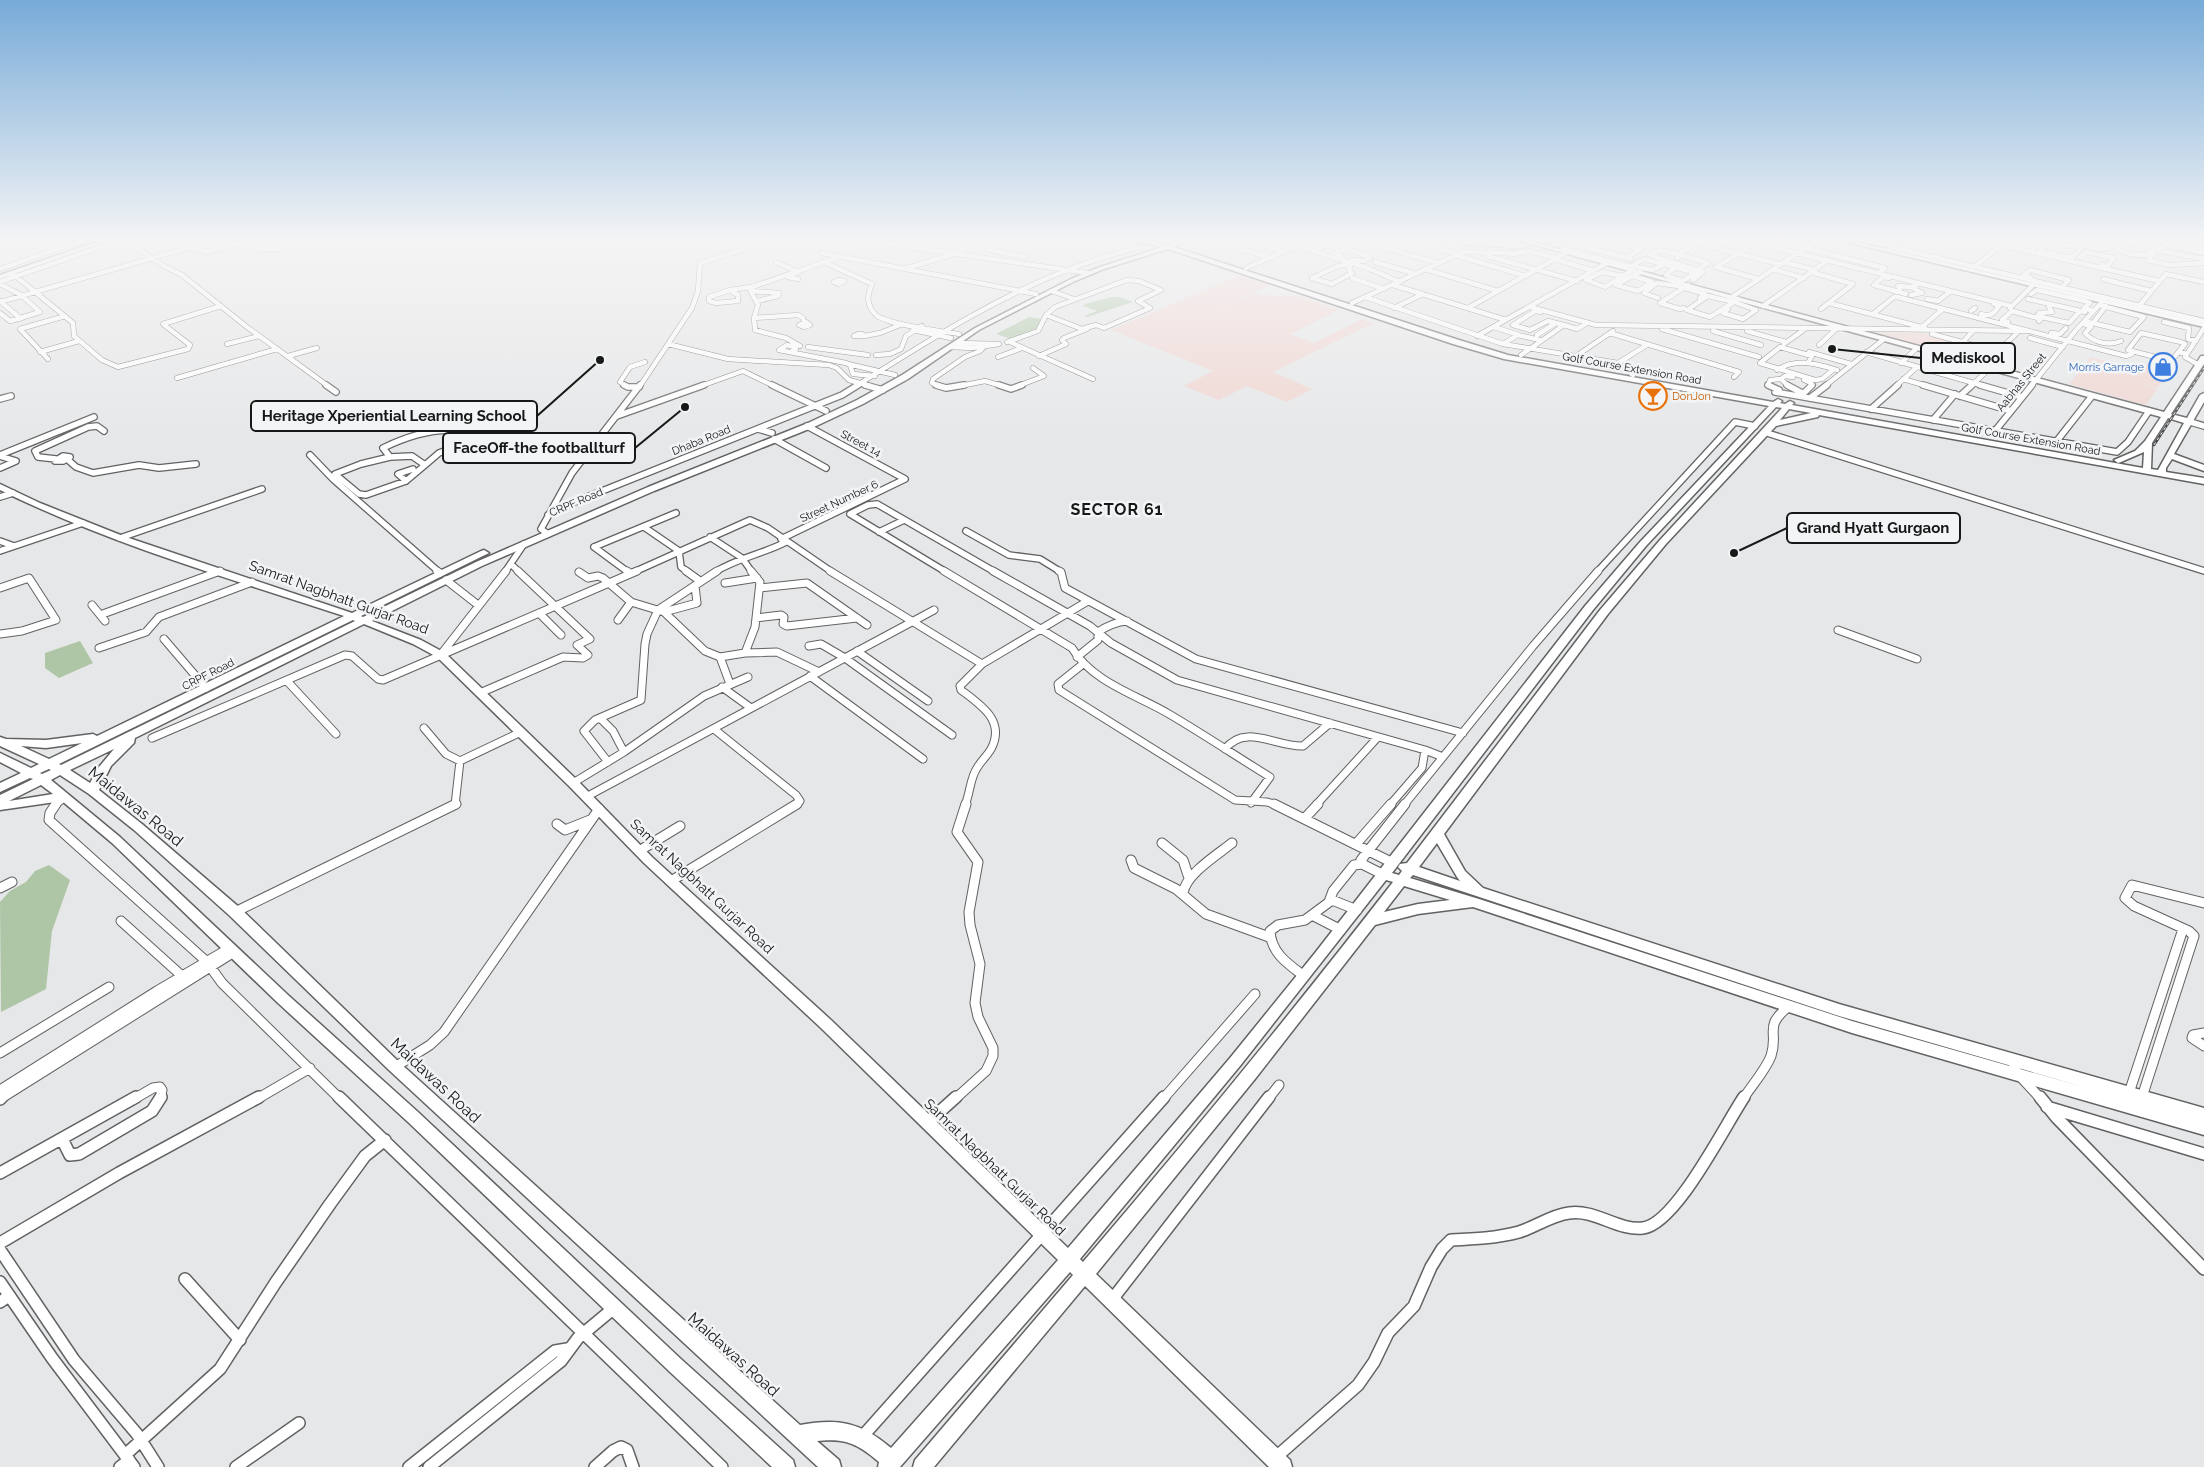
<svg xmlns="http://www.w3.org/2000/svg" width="2204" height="1467" viewBox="0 0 2204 1467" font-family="Raleway,sans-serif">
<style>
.commercial{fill:#f0d6d1}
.green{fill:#afc6a6}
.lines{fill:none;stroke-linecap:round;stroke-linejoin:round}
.stream{stroke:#53758e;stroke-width:1}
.street-far4-casing{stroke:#616263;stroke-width:5.5}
.street-far3-casing{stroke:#616263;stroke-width:8}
.street-far2-casing{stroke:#616263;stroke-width:9}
.street-far1-casing{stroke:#616263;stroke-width:11}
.street-casing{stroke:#616263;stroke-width:14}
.secondary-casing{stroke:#616263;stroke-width:3}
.street-far4{stroke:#fff;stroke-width:4.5}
.street-far3{stroke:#fff;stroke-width:5.5}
.street-far2{stroke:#fff;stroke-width:7}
.street-far1{stroke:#fff;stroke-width:9}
.street{stroke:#fff;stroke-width:11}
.secondary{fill:#fff;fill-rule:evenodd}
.rail-casing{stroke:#424344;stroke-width:2.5}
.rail{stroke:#f3f4f6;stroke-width:1;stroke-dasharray:3;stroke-linecap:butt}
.labels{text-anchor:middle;stroke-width:5;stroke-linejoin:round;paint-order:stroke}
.far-shop-label{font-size:11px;fill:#366cbe;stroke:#f3f4f6;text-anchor:end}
.far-street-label{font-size:11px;fill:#171818;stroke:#f3f4f6}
.far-food-label{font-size:11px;fill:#c56008;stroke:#f3f4f6;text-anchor:start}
.street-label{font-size:14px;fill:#171818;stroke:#f3f4f6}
.far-district-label{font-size:16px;font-weight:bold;letter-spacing:1px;fill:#171818;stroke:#f3f4f6}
.near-street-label{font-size:16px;fill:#171818;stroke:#f3f4f6}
.leader{fill:none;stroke:#171818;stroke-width:2}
.callout-dot{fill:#171818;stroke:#f3f4f6;stroke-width:2}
.callout{fill:#f3f4f6;stroke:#171818;stroke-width:2}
.callout-label{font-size:15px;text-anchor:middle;font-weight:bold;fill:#171818}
</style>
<rect width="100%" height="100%" fill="#e6e7e8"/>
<path class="commercial" d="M1243,274L1272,284L1214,311L1254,294L1303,297L1339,310L1290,334L1314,343L1362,319L1374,323L1273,372L1312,389L1287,402L1247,386L1219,400L1184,386L1213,371L1111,330Z
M1918,332L1959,343L1946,354L1868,333Z
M2091,357L2142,371L2153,357L2176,363L2157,388L2137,383L2157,389L2146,405L2069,384Z"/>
<path class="green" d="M1111,297H1118L1133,302L1087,317L1084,316L1097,311L1083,306L1085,304Z
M1029,317L1042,319L1039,328L1011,339L996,334Z
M80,641L93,663L59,678L45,668V653Z
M49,865L70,880L52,931L46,989L1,1012L0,902L10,891L26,882L35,871Z"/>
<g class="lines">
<path class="stream" d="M1415,238L1459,245L1520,249L1544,243L1591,238"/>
<defs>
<path id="street-far4" d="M123,238L162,265L182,275L247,327L328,386
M721,238L756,243
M848,238L1088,273
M1007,238L1008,240L989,250L1025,257
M1240,238L1284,252
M1273,238L1370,269L1400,282
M1351,238L1438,263
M1524,238L1534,240L1552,238
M1736,238L2011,306
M2032,238L2044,240L2032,244L2034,251
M2089,238L2095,243L2082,245C2097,249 2107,253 2120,242
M2105,238L2120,241
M2119,238L2163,247
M0,241L15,238
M2050,242L2082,248L2071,258L2040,251Z
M1697,243L1779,264
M1199,244L1214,240L1269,258
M1425,244L1458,254
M1572,244L1631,259
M2132,244H2123L2117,249C2127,255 2137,255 2148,255L2152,249
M2000,245L2159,281
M1583,247L1616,242L1641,249L1626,258
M1835,247L1844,241
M1891,247L2204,321
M1805,248L1885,268L1879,273
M2204,248L2173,242L2164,244L2204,253
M1563,249L1628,266
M1314,251L1343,238
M1682,252L1706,238
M822,253L1036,294
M1455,255L1526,276
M1509,255L1529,251L1556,258
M1681,255L1659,250L1650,255L1703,272L1693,280
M1487,256L1577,281
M2080,257L2086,252L2114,258L2108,266L2102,265
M1343,258L1336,253L1347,249L1370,257L1365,261L1351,260
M1677,258L1681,255L1708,263L1699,269
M1554,259L1594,271
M2204,259L2156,250L2148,260L2169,265L2204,263
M776,262L798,272L788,277L798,279
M824,262L872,284C867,296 866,305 876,315C887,325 942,331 959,334
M1375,262L1416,274
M1783,262L1815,270
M1345,265L1350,267L1349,270L1352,273L1332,284L1312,278L1338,266L1348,264
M1662,265L1653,270L1631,266L1644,259L1696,273L1679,283
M1716,267L1756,243
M1716,267L1758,279
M1974,267L2010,238
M907,268L954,254L983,238
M1246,268L1316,238
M1674,268L1666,275L1682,281
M0,269L89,238
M1425,269L1498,291
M1772,269L1804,278
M1602,272L1623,276L1605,287L1586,280Z
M1811,272L1853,284L1821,309
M9,274L18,278L73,323L74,336L102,360L118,367L188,349L190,345L163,324L221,306
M1623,276L1633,270
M1633,276L1652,282L1638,291L1616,285L1640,272
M1352,278L1384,289
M1889,278L1883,277L1874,285L1906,294
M2031,278L2024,275L2030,270L2069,280L2061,288
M2103,279L2151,291
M839,280L844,281L839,284L834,282Z
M1127,280L1139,281L1161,290L1138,301L1150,308L1104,328L1096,325L1082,329L1046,315L1055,307Z
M0,282L126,238
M0,284L21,295L40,312L20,318L0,301
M1393,285L1506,320
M1911,287L1922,293L1911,295
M1685,288L1705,294L1700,298
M730,290L738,295V301L716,303L709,301V297Z
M730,290L750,287
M751,291L779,293L778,296L757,301
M1052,291L1074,299
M1896,292L1900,289L1898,286L1911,287L1917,285
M2031,294L2037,290L2085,301L2090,303L2084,308L2093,311
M1708,296L1734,302L1710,317L1687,310Z
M1365,297L1503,344L1618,363L1647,345
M1732,297L1820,238
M1658,298L1644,293L1657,283L1678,286L1682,284
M1927,299L1938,301L1951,291
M2028,299L2085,312
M0,302L191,247L205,252L242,243L259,249H278
M1734,302L1738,299
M1352,303L1463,252L1513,253
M1829,303L1925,328
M1763,306L1828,260
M2139,306L2166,274L2204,282
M1530,307L1596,325L2029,331
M1394,308L1423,294
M1468,308L1567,252
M1684,308L1680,309L1660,303L1688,285
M2010,308L2033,285
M1728,309L1723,313L1743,319L1756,310L1737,303
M1971,311L1975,308
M1541,312L1535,311L1513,325L1530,330L1548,321L1564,325
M0,313L10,321L22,318
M2039,313L2052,312L2049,307
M1873,314L1894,297H1897L2126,356L2132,354
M1981,314C1990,317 1994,314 1999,306L1994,304
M2037,316L2069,323L2080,311
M754,318L798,315L803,318L804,322
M2084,321L2130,332L2144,317L2099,305
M806,322L810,325L804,327L799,325Z
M2008,322L2002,320L2012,311L2041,319L2039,321
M2164,322L2189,328L2188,339L2196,341
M2093,323L2106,306
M2084,324L2091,327L2085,333C2094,343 2109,346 2121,341
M1494,327L1519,335
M1922,327L1943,309
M1662,329L1759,357
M913,330L951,338
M1713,331L1761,345
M1747,331L1786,342
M1610,333L1739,372L1734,377
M2051,333L2060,334L2066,328
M2141,333L2181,342L2185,344L2171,361L2128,350Z
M858,334H862L864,336H854Z
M1932,334L1999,352
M1537,335L1556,323
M864,336L880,333L900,325
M1477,336L1607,263
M2030,338L2063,347
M1007,342L1038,331L1046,315
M1010,342L1093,379
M227,344L259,336
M668,344L728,359L829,365L837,368L849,380L870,386
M1503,344L1518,335L1540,340
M1784,344L1805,329
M1819,345L1835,330
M800,346L786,338L755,330L754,318L758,305L749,288L839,257
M808,347L868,355
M950,347L972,348L999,344L957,343
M792,351L796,349L795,347L787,345L779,350L846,363L850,365L853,374L875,376
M40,352L79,341
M1809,352L1851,364
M1866,352L1984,386
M2179,352L2187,354L2204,328
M2187,354L2185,357L2199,365
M876,355L890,354L901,349L906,336L922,326
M1521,355L1564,325L1577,329L1587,323
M288,356L317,348
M1039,356L1066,344L1062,340L1064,338L1087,329
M1576,356L1613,331
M998,357L1022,348
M48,359L20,329L65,316
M1618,363L1633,375
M1808,363L1812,356L1780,347L1760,363L1815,380L1822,379L1834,369
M1901,363L1917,348
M848,364L895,375
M1983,366L2018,332
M1777,370C1796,357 1817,364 1837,370
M1935,372L1973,331
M177,378L277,349
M1781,379L1788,386
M1903,379L1927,386
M1804,380L1811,383V386
M626,386L620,382L630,367L645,362
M640,386L692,308L698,291L700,263L778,238
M701,386L743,371L774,386
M856,386C925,343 994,298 1070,269C1092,260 1116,254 1139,247
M938,386L932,383L933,379L965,357L980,351L984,347
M960,386L985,381L1002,386
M1018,386L1044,376L1033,368
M1770,386L1768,385L1770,380L1781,379L1785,376L1793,377
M1825,386L1884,339
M1896,386L1917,367
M1971,386L1990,368
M2031,386L2076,330L2102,302"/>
<path id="street-far3" d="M326,385L336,392
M624,385L628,387H639
M772,385L826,411
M865,385L883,390
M936,385L946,388L964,385
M999,385L1011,389L1022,385
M1768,385L1779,390
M1787,385L1802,393
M1923,385L2011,411
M1980,385L2022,397
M1775,392L2117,452L2128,442L2149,411
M1804,393L1812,385
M1960,396L1972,385
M1810,398L1827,385
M0,399L11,396
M1871,409L1898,385
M617,416L704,385
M1933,420L1955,394
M2187,421L2204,426
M758,429L772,433
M1995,431L2032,385
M1764,432L2204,571
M774,439L826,468
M2056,442L2092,396
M0,455L94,417
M310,455L334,480L439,572
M0,456L16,461L0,468
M63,456L70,457L63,461H55Z
M390,457L361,464L335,474L359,494L366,495L406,481L425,465
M390,457L383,448C412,434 450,423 481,437L439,453L425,465
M390,457L412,456L425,465
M56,459L38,457L35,451L88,427L97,426L104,431
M67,459L76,467L93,473L139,465L159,468L196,464
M406,481L398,474L413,469
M0,497L13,493
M548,515L562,507L842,395L858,385
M644,527L679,551L681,567L688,572
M966,531L1009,555L1040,559L1061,572
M879,532L904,520
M548,534L541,529L572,473L640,385
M710,537L742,558L752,572
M120,538L262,489
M781,539L905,479L807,426
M0,541L14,546
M594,547L676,513
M594,547L628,572
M0,551L83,523
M511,564L519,572
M218,572L220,571
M505,572L524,544
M634,572L750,520L768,528L832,572
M715,572C737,558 763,554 786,542
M946,572L850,514L868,505L877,504L995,572
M1597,572L1735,422L1755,426"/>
<path id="street-far2" d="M437,571L440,573
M627,571L630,573
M686,571L700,581
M830,571L982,664
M944,571L1072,648C1092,682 1137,695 1169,714C1203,734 1236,756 1270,777L1251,803
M993,571L1090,626L1111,643L1177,680L1425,750L1443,757
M1059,571L1061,572L1065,588L1196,659L1463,733
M579,572L588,578L598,576L603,578L631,602L664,612L697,603L695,586
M446,580L478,605
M725,583L757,578
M0,588L29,578L56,620L22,631L0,634
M760,588L807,583L867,625
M92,605L105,621
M664,612L705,651L720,657L730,684
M539,613L561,635
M100,615L220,571
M756,618L781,615L784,617L783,624L787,626L857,618
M618,620L631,602
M1838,630L1917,659
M164,639L206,688
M809,646L821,644L845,658L952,735
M99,648L146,632L159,617L252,582
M857,651L928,701
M442,653L506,571
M745,653L755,627L760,582L751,571
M720,657L745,653L777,652L819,672
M1077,657L1098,640V632C1107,626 1116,622 1127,621
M1083,664L1058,684L1059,690L1235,800L1267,802L1277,805
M810,676L923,759
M287,681L336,734
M722,687L751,708
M480,693L563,657L583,658L588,655L577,645L590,639L518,571
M600,718L613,731L624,752
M424,728L446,754L460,761
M714,729L796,795L800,801L796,805
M152,738L345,655L352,656L378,679L383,680L637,571
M1225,749C1245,723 1276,747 1303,746L1330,723
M608,762L584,731L595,720L641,700L645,644L647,634L658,610L717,571
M573,783L624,752L704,696L748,677
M586,797L934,610
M55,805L65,797
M455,805L460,761L521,732
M965,805C970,794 970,778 977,768C981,761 987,756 991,749C1006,721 981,705 961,690L960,686L982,664L1088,601
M1316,805L1378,737
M1390,805L1422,768L1425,750
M1404,805L1533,646L1598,571"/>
<path id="street-far1" d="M56,804L50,813L49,820L206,961L222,983L340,1099
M1274,804L1393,863
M1305,818L1318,804
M557,824L565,830L590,820
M1162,843L1183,860L1189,878
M1356,844L1391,804
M639,851L680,826
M1131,860L1134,868L1176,889L1206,914L1269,937
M1384,875L1364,865L1361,860L1405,804
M671,881L797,804
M0,888L12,882
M1183,893C1186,874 1217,855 1232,843
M1329,902L1333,891L1354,865L1362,864
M235,912L456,804
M1312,915L1341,930
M121,921L182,976
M1304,976C1288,964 1271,953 1270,931L1278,925L1305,920L1332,900L1357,910
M2204,1033L2193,1035L2192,1038L2204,1046
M0,1053L109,987
M2012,1060L2017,1073L2041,1099
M395,1067L430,1045L444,1032L599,809
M0,1090L157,991L230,948
M2129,1093L2183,929
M2142,1097L2194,936L2189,931L2134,906L2125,898L2132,885L2204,903
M0,1099L234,952
M134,1099L153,1088L160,1087L162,1090L160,1099
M257,1099L310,1068
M955,1099L986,1071L993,1056V1048L978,1017L975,1003L980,964L970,925L969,912L978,862L957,832L966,804
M1163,1099L1255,994
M1268,1099L1279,1085
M1743,1099C1752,1085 1765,1071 1771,1056C1779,1032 1763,1027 1788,1007"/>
<path id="street" d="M339,1097L722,1467
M2040,1097L2057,1118L2204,1269
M0,1099L2,1097
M2047,1107L2204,1154
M927,1123L956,1097
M62,1139L70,1155L79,1154L152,1111L161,1097
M0,1173L136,1097
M0,1243L119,1173L259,1097
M0,1250L74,1360L137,1434L158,1467
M185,1279L240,1340
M0,1282L52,1358L134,1467
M1111,1301L1269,1097
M0,1302L9,1296
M862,1437L1164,1097
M125,1455L220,1369L276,1282L330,1204L365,1156L385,1140
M1275,1458L1358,1385L1374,1362L1388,1333L1414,1306L1431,1267L1442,1249L1451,1240C1474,1239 1497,1238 1519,1232C1535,1227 1552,1215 1569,1213C1595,1209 1618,1231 1643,1228C1676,1224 1725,1125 1744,1097
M120,1467L129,1460
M236,1467L299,1423
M409,1467L555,1351L567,1349
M429,1467L561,1361L578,1338L614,1308
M595,1467L613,1451L621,1447L627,1450L633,1467"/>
<path id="secondary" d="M108,238H116L0,279V275Z
M1124,238H1134L1168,245L1188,238H1196L1174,247L1459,340L1508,355L1773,402L1778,399L1782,401L1780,403L1785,404L1790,401L1794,403L1792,405L2143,468L2144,452L2121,462L2118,463L2114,460L2135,451L2145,441L2161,417L1509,238H1518L2164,412L2201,356H2204V364L2171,414L2187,418L2200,395L2204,393V402L2174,454L2204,465V471L2172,459L2166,468V472L2204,478V484L1819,415L1818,417L1776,426L1666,544L1608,614L1444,834L1465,871L1483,888L1839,1004L2204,1108V1135L1852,1033L1473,907L1418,914L1375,925L1255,1079L1096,1274L1290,1460L1292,1467H1269L1085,1286L934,1467H913L915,1460L1073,1275L1070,1272L900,1467H878L879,1462C858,1444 846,1438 817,1441L839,1460L841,1467H818L390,1071L230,916L134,830L89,794L60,775L51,780L120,837L288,995L418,1112L682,1360L793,1460L795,1467H772L670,1372L408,1122L278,1003L112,843L62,801L0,810V795L33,779L30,778L0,792V783L21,773L0,762V753L31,768L39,764L0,746V737L6,739L46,740L93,734L97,736L344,616C228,578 110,544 0,490V484L40,503L123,536L352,613L481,551L484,550L489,553L361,616L363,617L476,562L648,487L808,423L857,400L902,375L975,328L1071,279L1100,267L1162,247ZM1168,249L1453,344L1504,359L1769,406L1640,542L1585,606L1315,953L1230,1058L1068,1248L831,1020L652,857L577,780L445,653L421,640L372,621L482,566L654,491L814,427L863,404L908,379L979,330L1075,281L1104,269ZM1776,407L1782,408L1660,540L1600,610L1407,863L1400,864L1398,867L1402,871L1399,875L1392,873L1593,610L1646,546ZM1789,409L1811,413L1780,420ZM2168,418L2184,423L2158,470L2151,469L2152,443ZM353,620L355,621L61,765L59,764ZM364,624L413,644L437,657L569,786L644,863L821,1028L1058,1260L891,1448C861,1422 838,1418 800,1425L400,1063L240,908L142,824L99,790L111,766L134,743L135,738ZM82,743L49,759L21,746L46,748ZM114,749L99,767L90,783L70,770ZM49,769L51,770L42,774L40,773ZM41,785L53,794L9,801ZM1437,843L1457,877L1460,881L1419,867ZM1413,875L1839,1016L2087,1088L1852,1021L1479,899L1410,878ZM1386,880L1393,882C1293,1011 1189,1138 1083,1262L1080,1259L1240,1066ZM1404,886L1450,900L1418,904L1384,912Z
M1829,238H1838L1886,249L1900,238H1906L1892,250L2204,323V327Z"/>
</defs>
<use href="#street-far4" class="street-far4-casing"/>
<use href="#street-far3" class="street-far3-casing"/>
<use href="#street-far2" class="street-far2-casing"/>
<use href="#street-far1" class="street-far1-casing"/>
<use href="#street" class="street-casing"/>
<use href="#secondary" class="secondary-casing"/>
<use href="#street-far4" class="street-far4"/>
<use href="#street-far3" class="street-far3"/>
<use href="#street-far2" class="street-far2"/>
<use href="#street-far1" class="street-far1"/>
<use href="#street" class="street"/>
<use href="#secondary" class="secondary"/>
<defs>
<path id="rail" d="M2154,445L2204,368"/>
</defs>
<use href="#rail" class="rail-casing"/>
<use href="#rail" class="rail"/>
</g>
<linearGradient id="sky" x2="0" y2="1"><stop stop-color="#77abd8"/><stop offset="0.54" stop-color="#f4f4f5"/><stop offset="1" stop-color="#f4f4f5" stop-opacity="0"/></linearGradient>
<rect width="2204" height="443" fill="url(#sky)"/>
<defs>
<symbol id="shop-ring" viewBox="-11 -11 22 22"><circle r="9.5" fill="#f3f4f6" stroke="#3f7fe0" stroke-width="1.5"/><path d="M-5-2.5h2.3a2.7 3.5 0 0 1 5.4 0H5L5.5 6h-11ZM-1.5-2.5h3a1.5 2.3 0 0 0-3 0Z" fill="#3f7fe0"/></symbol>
<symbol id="bar-ring" viewBox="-11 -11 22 22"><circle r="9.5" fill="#f3f4f6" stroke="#e8710a" stroke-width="1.5"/><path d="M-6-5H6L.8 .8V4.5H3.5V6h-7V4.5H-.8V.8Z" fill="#e8710a"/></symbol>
</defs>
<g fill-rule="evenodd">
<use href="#shop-ring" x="2147" y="351" width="32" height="32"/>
<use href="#bar-ring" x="1637" y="380" width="32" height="32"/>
</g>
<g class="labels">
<g class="far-shop-label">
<text x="2144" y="371">Morris Garrage</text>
</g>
<g class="far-street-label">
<text transform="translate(1632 368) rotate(10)" y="4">Golf Course Extension Road</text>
<text transform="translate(2021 382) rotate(-51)" y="4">Aabhas Street</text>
<text transform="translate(2031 439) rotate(10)" y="4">Golf Course Extension Road</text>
<text transform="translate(701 440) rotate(-22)" y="4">Dhaba Road</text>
<text transform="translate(861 443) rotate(28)" y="4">Street 14</text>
<text transform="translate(839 501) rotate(-25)" y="4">Street Number 6</text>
<text transform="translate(576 502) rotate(-23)" y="4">CRPF Road</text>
<text transform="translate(208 674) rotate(-27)" y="4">CRPF Road</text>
</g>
<g class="far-food-label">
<text x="1672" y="400">DonJon</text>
</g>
<g class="street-label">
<text transform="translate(339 597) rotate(20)" y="5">Samrat Nagbhatt Gurjar Road</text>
<text transform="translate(702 886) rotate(43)" y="5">Samrat Nagbhatt Gurjar Road</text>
<text transform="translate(995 1167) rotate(44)" y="5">Samrat Nagbhatt Gurjar Road</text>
</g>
<g class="far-district-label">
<text x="1117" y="515">SECTOR 61</text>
</g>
<g class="near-street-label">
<text transform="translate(136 806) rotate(39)" y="6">Maidawas Road</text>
<text transform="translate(436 1080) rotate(43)" y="6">Maidawas Road</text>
<text transform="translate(734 1354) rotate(42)" y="6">Maidawas Road</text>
</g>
</g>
<path class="leader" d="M1832 349L1921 358M600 360L537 416M685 407L635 448M1734 553L1787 528"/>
<g class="callout-dot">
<circle cx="1832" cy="349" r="5"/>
<circle cx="600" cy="360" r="5"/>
<circle cx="685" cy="407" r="5"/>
<circle cx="1734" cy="553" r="5"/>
</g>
<g class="callout">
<rect x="1921" y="343" width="94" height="30" rx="5"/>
<rect x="251" y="401" width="286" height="30" rx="5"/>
<rect x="443" y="433" width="192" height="30" rx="5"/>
<rect x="1787" y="513" width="173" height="30" rx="5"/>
</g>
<g class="callout-label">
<text x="1968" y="363">Mediskool</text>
<text x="394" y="421">Heritage Xperiential Learning School</text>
<text x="539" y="453">FaceOff-the footballturf</text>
<text x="1873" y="533">Grand Hyatt Gurgaon</text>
</g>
</svg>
